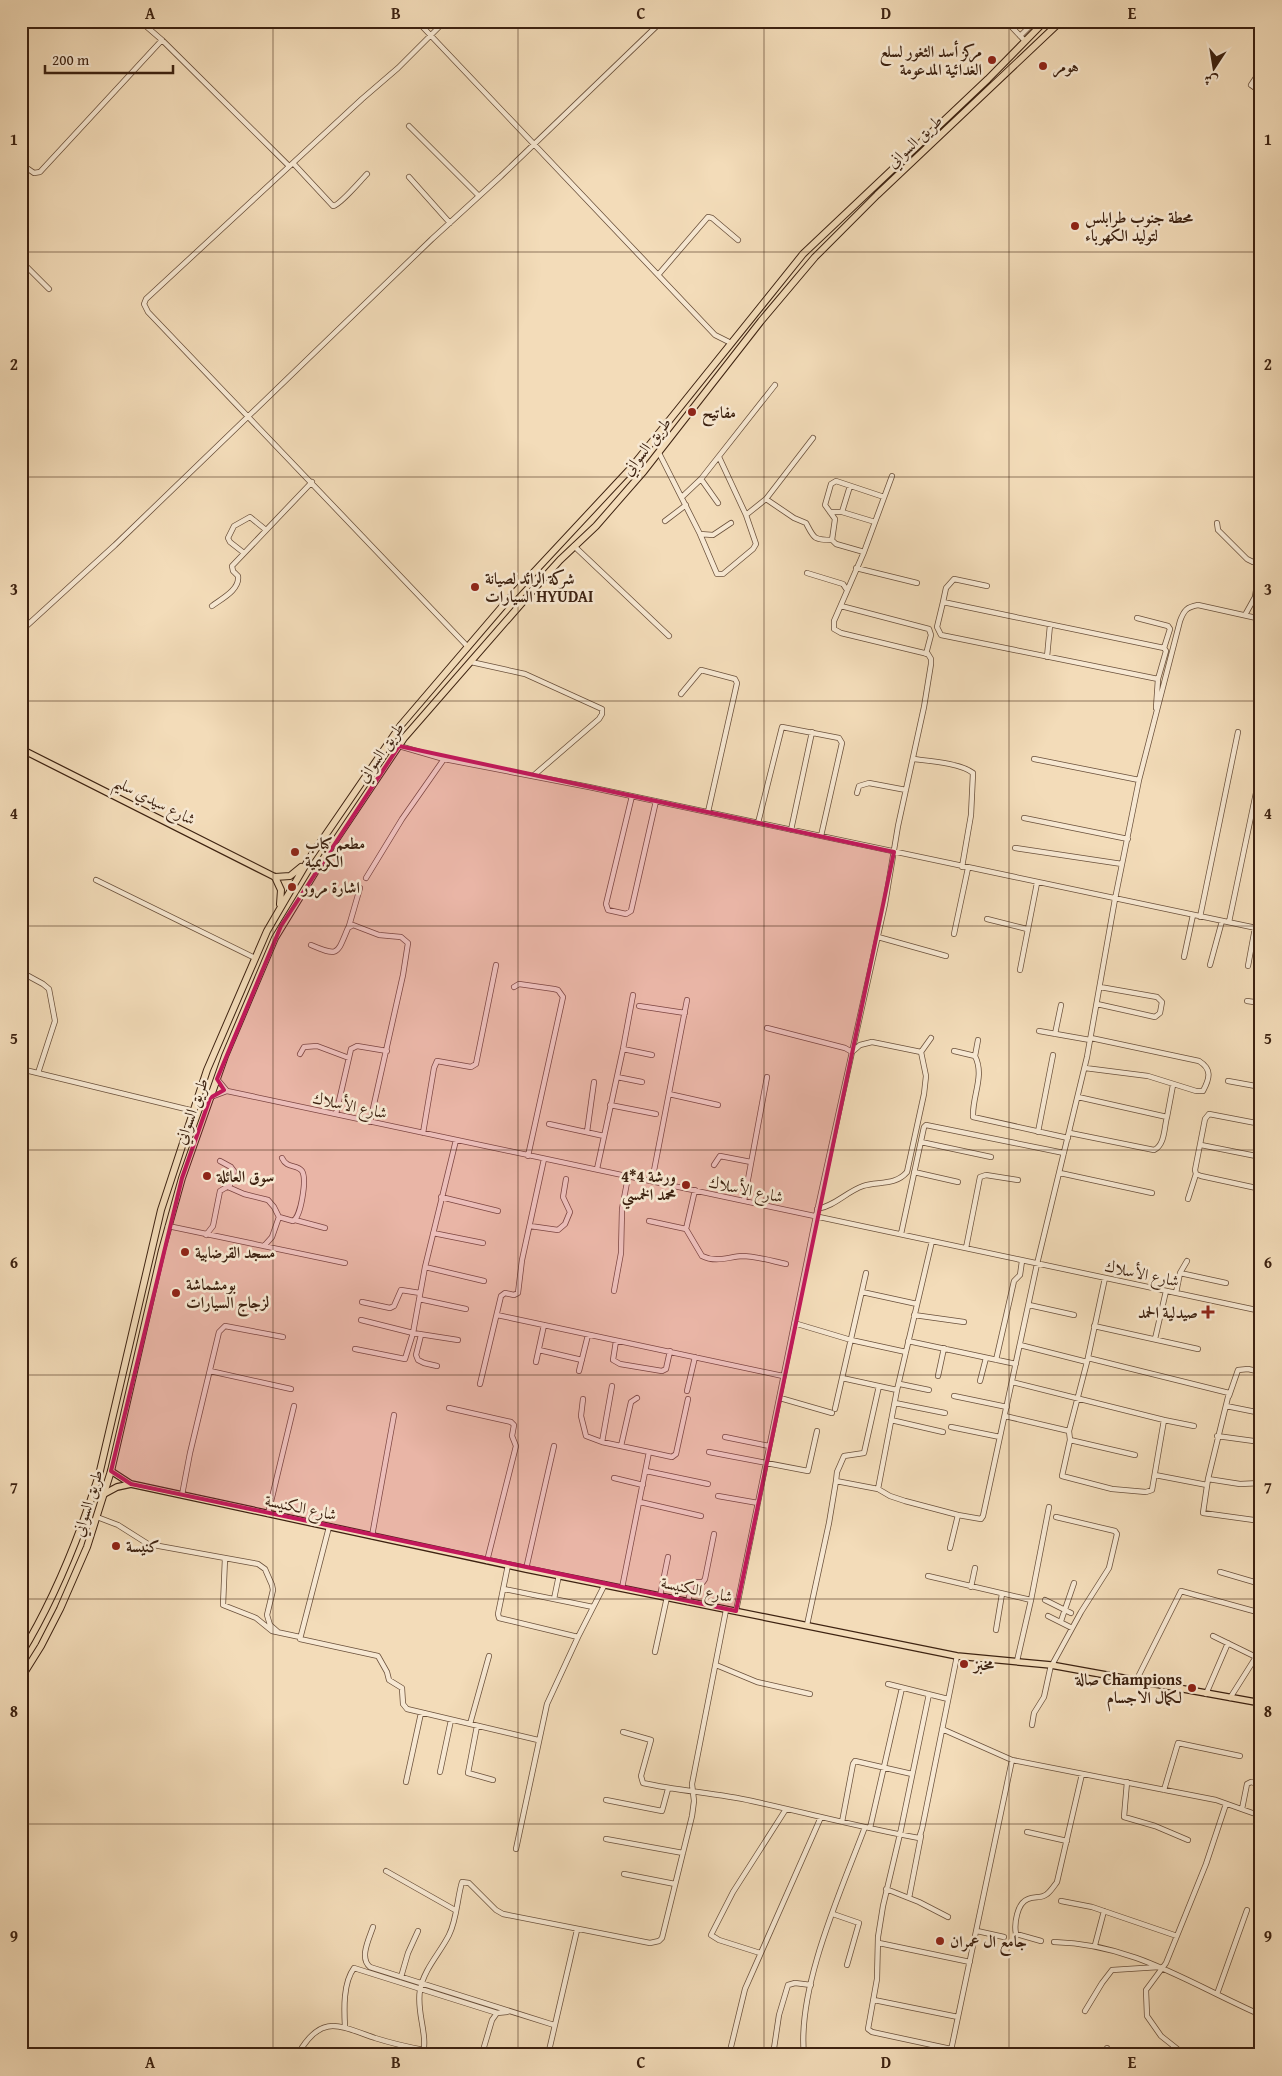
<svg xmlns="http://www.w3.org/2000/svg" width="1282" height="2076" viewBox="0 0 1282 2076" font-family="'Gentium Book Plus',Amiri,serif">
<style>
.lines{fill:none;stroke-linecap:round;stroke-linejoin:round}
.minor-casing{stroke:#6a503b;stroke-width:6}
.major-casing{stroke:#3d2211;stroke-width:8}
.highway-casing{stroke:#3d2211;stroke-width:8}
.minor{stroke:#f7e8d2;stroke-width:4.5}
.major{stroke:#f3dcb9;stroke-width:5.5}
.highway{stroke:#f3dcb9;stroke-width:6}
.marked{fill:#c2185b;fill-opacity:0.2;stroke:#c2185b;stroke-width:4;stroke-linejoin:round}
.grid{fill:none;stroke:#3d2211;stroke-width:1;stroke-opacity:0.55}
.poi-dot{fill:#8f2418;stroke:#f7e8d2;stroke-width:2}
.labels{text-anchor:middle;stroke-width:5;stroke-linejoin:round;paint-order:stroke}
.poi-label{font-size:16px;font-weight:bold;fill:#3d2211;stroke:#f7e8d2;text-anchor:start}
.street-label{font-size:16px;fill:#3d2211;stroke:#f7e8d2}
.neatline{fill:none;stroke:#3d2211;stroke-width:2}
.grid-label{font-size:16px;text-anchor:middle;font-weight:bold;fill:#3d2211}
</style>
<rect width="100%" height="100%" fill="#f3dcb9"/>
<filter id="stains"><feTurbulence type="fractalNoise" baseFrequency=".004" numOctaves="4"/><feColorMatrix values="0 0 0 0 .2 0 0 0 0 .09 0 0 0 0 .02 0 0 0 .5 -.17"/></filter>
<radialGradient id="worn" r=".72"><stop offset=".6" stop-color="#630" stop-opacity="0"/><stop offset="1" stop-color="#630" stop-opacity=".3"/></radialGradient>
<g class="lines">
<defs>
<path id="minor" d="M140,21L162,40L289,166
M417,21L715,335L731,343
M445,21L398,68L362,99L146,299L144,304L148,312L468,647
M1006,21L1025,41
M1020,36L1035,21
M1261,70L1251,85L1261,92
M21,105L26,99L25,97
M409,126L479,196
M293,163L333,206C340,205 360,181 367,174
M21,164L34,173L40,172L162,40
M409,177L450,223
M21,261L49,289
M658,275L708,217L712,218L738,240
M659,453L700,534L713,535L731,523
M719,457L746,515L766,499L813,438
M701,479L718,503
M682,497L701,479L775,385
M766,499L794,518L806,523C814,538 813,540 832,540
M830,512H842L875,522
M842,512L850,486
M665,521L686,505
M1217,523L1218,530L1247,559L1253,562L1261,563
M700,534L717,574H723L753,549L756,544L746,515
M574,546L669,636
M864,552L836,544L832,540L835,519L825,505L831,484L836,481L884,497
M244,553L230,542L228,538L234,526L250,517L266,530
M856,568L917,583
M807,573L843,584L847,590
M943,602L946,588L954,579L987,586
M212,606C221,599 240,590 238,576L233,571L232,566L312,482
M841,606L929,629L931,635L926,654
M1245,615L1255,597L1257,584L1261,575
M1137,618L1168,626L1170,629L1164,648
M21,631L115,545L432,239L501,176L662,21
M1047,657L1050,625
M471,662L525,674L602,709V714L599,719L533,776
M681,694L701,670L735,679L737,683L708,812
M1156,708L1158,679L1166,651L1164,648L943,602L937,627L941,635L1158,679
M399,746L444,759L589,787L1261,929
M913,759C929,761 960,763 973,773L971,815L962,867
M1034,759L1139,780
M857,793L859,786L869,783L906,790
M632,796L606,904L608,910L626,914L631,911L656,801
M1024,818L1128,839
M758,823L782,727L839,738L842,743L821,836
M791,830L812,732
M1015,848L1122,864
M366,878L402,819L444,759
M96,880L255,958
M1200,917L1238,732
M987,919L1027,929
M1229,922L1261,769
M349,926L360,888
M954,934L968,868
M878,937L946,956
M311,945C339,957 337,954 348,928L353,925L379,935L401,937L408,943L403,975L370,1122
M1184,957L1193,915
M1210,965L1222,921
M1248,966L1255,928
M1020,970L1037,883
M21,972L43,984L49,989L55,1021L38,1073
M514,987L519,984L554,989L558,990L563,997L528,1156
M1247,1001L1261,1003
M1097,1004L1155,1017L1160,1013L1162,1002L1157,997L1100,987
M639,1006L685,1013
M767,1028L845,1048L852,1052L885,904L898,826L924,707L931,664V659L928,654L841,633L834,629V621L864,552L892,476
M1039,1031L1090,1040
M1055,1034L1061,1005
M623,1049L652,1055
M954,1051L975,1056C985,1076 972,1096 973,1117L1068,1138
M300,1054L304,1047L317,1046L349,1058
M975,1056L978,1040
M1085,1068L1148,1076L1196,1091H1203C1210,1078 1212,1069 1199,1061L1091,1038
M21,1069L194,1111
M617,1077L642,1082
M217,1079L227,1091
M1228,1081L1261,1087
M669,1094L718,1105
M211,1097L227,1091L1261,1311
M610,1105L656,1114
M336,1114L351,1049L357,1046L387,1051
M1167,1117L1173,1085
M549,1124L604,1136
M1261,1124L1209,1114L1205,1119L1195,1170L1196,1174L1201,1176L1261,1189
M587,1132L594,1082
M1038,1132L1053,1055
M423,1133L434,1068L437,1061L471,1067L476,1064L496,965
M1070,1133L1154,1150C1165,1145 1164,1128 1167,1117L1078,1097
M456,1140L425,1267L413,1333L458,1340
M921,1142L991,1157
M1201,1145L1261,1157
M714,1165L720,1156L751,1162
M597,1169L623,1049L633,995
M914,1172L958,1182
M1060,1173L1152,1193
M652,1181L687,1000
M228,1187L244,1194L268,1200L274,1207L279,1217
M441,1197L498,1211
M1188,1199L1196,1174
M744,1201L767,1077
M817,1209C835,1206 846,1192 863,1186C878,1181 895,1186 907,1172L924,1094L926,1076L921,1052L931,1038
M295,1220L325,1228
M649,1221L686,1229L702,1256C716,1263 728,1257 742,1256C756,1256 772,1261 786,1264
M168,1226L345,1263
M530,1226L558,1230L565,1224L570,1212L563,1197L566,1179
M686,1229L695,1190
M433,1233L483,1243
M901,1234L924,1127L926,1125L1064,1153
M206,1235L213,1226L220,1191L230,1185L234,1171L231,1167L220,1161
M264,1246L272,1237L279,1217L293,1221C301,1217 307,1179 302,1171C297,1164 287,1169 282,1158
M966,1248L980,1177L986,1175L1018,1180
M425,1267L484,1281
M1180,1273L1226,1283
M614,1291L621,1253L622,1209L628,1177
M862,1292L917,1304
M1176,1293L1180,1273L1187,1261
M419,1299L466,1309
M362,1302L390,1308L394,1306L401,1290L420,1293
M1029,1305L1074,1315
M497,1315L783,1376
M914,1315L964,1322
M794,1323L851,1340L906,1352
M1094,1326L1198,1349
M421,1335L416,1355L418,1360L424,1363L437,1366
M1155,1339L1166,1291
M616,1341L613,1360L620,1364L662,1371L666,1369L670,1351
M908,1341L1016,1364
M1020,1345L1087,1362
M355,1349L405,1359L413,1333L361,1320
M539,1350L582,1360
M1088,1358L1229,1393L1208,1479L1203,1513L1261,1521
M996,1360L1014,1281L1020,1275L1022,1261
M536,1362L544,1325
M210,1371L291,1389
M579,1371L588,1335
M938,1376L944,1348
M842,1378L897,1390
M980,1381L986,1358
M1012,1382C1063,1395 1113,1407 1164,1420L1152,1490L1146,1492L1112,1489L1062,1476L1070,1440L1069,1431L1087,1362L1105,1278
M480,1384L501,1296L505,1293L514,1295L518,1293L522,1260L544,1159
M900,1384L929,1390
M879,1386L864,1453L844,1456L837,1472L836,1481L878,1489L890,1496L905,1501L958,1515L981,1519L983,1516L1037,1264L1087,1057L1115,899L1139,780L1180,621C1184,610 1187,607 1198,605L1261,619
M687,1391L695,1357
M954,1396L1007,1407
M1229,1396L1238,1370L1248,1369L1261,1372
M780,1398L832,1413
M583,1399L581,1416L586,1436L602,1442L649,1452
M895,1403L945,1413
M1226,1406L1261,1413
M449,1408L511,1422L514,1425L512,1436L516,1446L487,1561
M835,1409L866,1273
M1005,1416L1069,1431
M891,1420L943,1432
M1164,1420L1194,1426
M951,1427L1000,1437
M1217,1436L1261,1442
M725,1437L769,1446
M1070,1440L1135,1455
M602,1442L612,1386
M621,1446L631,1402L637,1398
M709,1452L808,1471L817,1431
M646,1471L708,1484
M1155,1475L1207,1485
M614,1478L643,1485
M1208,1479L1240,1484L1261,1483
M878,1489L897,1390L932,1241
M182,1495L190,1453L219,1332L225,1326L283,1337
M718,1496L758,1503
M640,1502L701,1516
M268,1514L294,1406
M97,1517L118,1525L148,1544L225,1558L223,1605L256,1618L272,1631L300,1637
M329,1527L300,1639L378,1656L387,1672L389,1680L402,1688L403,1704L407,1709L538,1740
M372,1536L394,1415
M950,1548L958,1515
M225,1558L258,1564L265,1569L272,1585L273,1590L267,1615L270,1625L278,1632
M508,1565L498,1614L499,1618L578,1637
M526,1569L554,1446
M1220,1572L1261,1584
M928,1576L1031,1600
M971,1587L975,1568
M622,1588L649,1452L672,1457L676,1454L688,1399
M504,1589L593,1607
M660,1596L668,1557
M554,1599L559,1575
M1045,1600L1071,1613
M688,1602L692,1584L695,1582H703L705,1579L714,1534
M736,1611L816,1216L852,1052L860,1045L872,1042L921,1052
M1048,1616L1072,1628
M1061,1621L1074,1583
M807,1625L829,1523L836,1481
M996,1630L1002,1594
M1213,1636L1256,1657
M655,1652L667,1597
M1017,1661L1031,1600L1049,1507
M716,1665L757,1682L810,1694
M1052,1665L1081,1612L1109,1568L1117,1534L1115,1531L1056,1517
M1136,1681L1181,1591L1261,1613
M888,1684L948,1699
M929,1694L900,1834L883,1906L878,1937L877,1979L868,2029L872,2032L951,2049
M1206,1694L1228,1643
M1230,1698L1261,1649
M470,1724L489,1656
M1032,1725L1034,1713L1044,1697L1051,1665
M477,1726L468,1773L493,1780
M942,1729L1012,1760L1216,1800L1261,1816
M623,1732L651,1740L641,1776L643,1783C679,1791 715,1793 752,1801C807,1813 863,1828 919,1838L922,1829L957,1656
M440,1772L451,1720
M406,1782L421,1713
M1127,1782L1124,1817L1155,1826L1188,1840
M1164,1790L1178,1743L1240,1756
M606,1800L662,1811L668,1789
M1242,1809L1247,1784L1251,1782L1261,1785
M842,1822L853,1764L855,1761L912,1774
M870,1828L902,1688
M1027,1832L1067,1841
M606,1839L683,1853
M516,1849L547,1704L578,1637L605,1584
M386,1871L455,1910
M624,1874L675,1884
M886,1889L919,1902L948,1917
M909,1898L921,1836
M1061,1901L1092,1907L1177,1936
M833,1914L859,1923L847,1965
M373,1927C369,1939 359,1958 370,1967L554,2025
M977,1931L1004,1937
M1041,1941L1016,1934C1014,1924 1017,1903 1028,1899C1035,1896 1041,1899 1047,1894C1051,1891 1054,1886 1057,1882L1082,1774
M1054,1942C1134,1944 1190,1984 1261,2015
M879,1943L970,1962
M1095,1945L1104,1911
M760,1953L719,1940L711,1935L733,1892L786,1809
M401,1977L408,1953L418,1931
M1217,1994L1247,1910
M874,2000L958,2017
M1085,2011L1102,1983L1112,1970L1159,1967
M345,2027C344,2009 343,1983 354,1968L497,2013L507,2012
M484,2047L492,2020L497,2013
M298,2054C321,2014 338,2025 375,2038C391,2043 408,2047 424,2050
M423,2055C428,2033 416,2012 420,1990C424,1969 440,1953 449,1935C457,1919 457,1899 462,1882L469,1883L496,1910L503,1914L650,1943L659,1941L662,1938L692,1816L694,1801L692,1784L726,1610
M548,2055L577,1930
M729,2055L745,1989L821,1817
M773,2055L779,2015L788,1985L795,1983L811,1985
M804,2055C797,1987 841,1891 865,1827
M950,2055L1012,1760
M1106,2055L1107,2048
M1185,2055L1161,2036L1147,2016L1146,1990L1166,1963L1206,1864L1226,1804"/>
<path id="major" d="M21,749L275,877
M111,1471L131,1484L526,1569L957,1656L1051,1665L1261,1703
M104,1494L117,1487L131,1484"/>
<path id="highway" d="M275,877L290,876L301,867
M275,877L281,890L280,904
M21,1654C55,1598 79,1538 99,1475L161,1210L207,1070L267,931L309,859L401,725L507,601L631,468L803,254L988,79L1045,21
M21,1678L41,1646L60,1609L87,1547L111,1471L162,1250L182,1178L225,1056L275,938L325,856L404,738L541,581L560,560L596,526L644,471L761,321L815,257L877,195L1061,21"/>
</defs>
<use href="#minor" class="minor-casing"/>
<use href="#major" class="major-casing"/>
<use href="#highway" class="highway-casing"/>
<use href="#minor" class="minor"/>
<use href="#major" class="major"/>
<use href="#highway" class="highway"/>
</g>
<path class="marked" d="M399,746L894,852L736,1611L131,1484L111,1471L182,1178L210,1098L224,1090L217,1079L281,926Z"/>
<path class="grid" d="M273,21V2055M518,21V2055M764,21V2055M1009,21V2055M21,252H1261M21,477H1261M21,701H1261M21,926H1261M21,1150H1261M21,1375H1261M21,1599H1261M21,1824H1261"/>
<g class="poi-dot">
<circle cx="992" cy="60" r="5"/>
<circle cx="1043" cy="66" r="5"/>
<circle cx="1075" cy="226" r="5"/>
<circle cx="692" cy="412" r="5"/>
<circle cx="475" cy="587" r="5"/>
<circle cx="295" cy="852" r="5"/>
<circle cx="292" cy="887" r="5"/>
<circle cx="207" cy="1176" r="5"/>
<circle cx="686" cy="1185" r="5"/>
<circle cx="185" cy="1252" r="5"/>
<circle cx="176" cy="1293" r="5"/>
<path d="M1205.5 1304.5h5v5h5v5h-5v5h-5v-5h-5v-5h5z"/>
<circle cx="116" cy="1546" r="5"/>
<circle cx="964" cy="1664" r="5"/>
<circle cx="1192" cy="1688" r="5"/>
<circle cx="940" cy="1941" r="5"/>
</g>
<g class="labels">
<g class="poi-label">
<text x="982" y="57" text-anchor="end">مركز أسد الثغور لسلع<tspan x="982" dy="18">الغدائية المدعومة</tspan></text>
<text x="1053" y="72">هومر</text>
<text x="1085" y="223">محطة جنوب طرابلس<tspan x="1085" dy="18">لتوليد الكهرباء</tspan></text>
<text x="702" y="418">مفاتيح</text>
<text x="485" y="584">شركة الرائد لصيانة<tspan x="485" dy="18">السيارات HYUDAI</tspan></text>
<text x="305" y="849">مطعم كباب<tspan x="305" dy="18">الكريمية</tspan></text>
<text x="302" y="893">اشارة مرور</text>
<text x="217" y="1182">سوق العائلة</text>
<text x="676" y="1182" text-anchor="end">4*4 ورشة<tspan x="676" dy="18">محمد الخمسي</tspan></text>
<text x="195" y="1258">مسجد القرضابية</text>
<text x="186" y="1290">بومشماشة<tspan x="186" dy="18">لزجاج السيارات</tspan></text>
<text x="1198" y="1318" text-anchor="end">صيدلية الحمد</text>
<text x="126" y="1552">كنيسة</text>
<text x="974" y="1670">مخبز</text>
<text x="1182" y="1685" text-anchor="end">صالة Champions<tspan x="1182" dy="18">لكمال الاجسام</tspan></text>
<text x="950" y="1947">جامع ال عمران</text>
</g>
<g class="street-label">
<text transform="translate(914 141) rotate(-43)" y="6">طريق السواني</text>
<text transform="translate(646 446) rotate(-52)" y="6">طريق السواني</text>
<text transform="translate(380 752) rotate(-55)" y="6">طريق السواني</text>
<text transform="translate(155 800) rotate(27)" y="6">شارع سيدي سليم</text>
<text transform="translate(350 1105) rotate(12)" y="6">شارع الأسلاك</text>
<text transform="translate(191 1111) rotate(-70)" y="6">طريق السواني</text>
<text transform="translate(746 1189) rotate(12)" y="6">شارع الأسلاك</text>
<text transform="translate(1142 1273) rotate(12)" y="6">شارع الأسلاك</text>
<text transform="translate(87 1503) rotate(-73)" y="6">طريق السواني</text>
<text transform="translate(301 1507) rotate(12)" y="6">شارع الكنيسة</text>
<text transform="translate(697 1589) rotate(12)" y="6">شارع الكنيسة</text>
</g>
</g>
<rect width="1282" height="2076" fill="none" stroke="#f3dcb9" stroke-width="55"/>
<g transform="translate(1214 68) rotate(192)" stroke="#f7e8d2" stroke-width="4" paint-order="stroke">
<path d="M0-4L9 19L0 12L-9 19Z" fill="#3d2211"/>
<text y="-8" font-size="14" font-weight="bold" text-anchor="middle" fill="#3d2211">ش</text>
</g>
<path d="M45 65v8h128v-8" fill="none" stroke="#3d2211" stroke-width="2.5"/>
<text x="52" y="65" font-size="15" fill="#3d2211" stroke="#f7e8d2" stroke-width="4" paint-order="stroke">200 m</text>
<rect x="28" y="28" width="1226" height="2020" class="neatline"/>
<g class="grid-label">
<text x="150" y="19">A</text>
<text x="396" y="19">B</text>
<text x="641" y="19">C</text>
<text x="886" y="19">D</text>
<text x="1132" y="19">E</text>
<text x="14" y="145">1</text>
<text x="1268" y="145">1</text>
<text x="14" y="370">2</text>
<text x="1268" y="370">2</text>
<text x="14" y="595">3</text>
<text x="1268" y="595">3</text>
<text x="14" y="819">4</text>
<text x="1268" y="819">4</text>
<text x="14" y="1044">5</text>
<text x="1268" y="1044">5</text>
<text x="14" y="1268">6</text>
<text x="1268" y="1268">6</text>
<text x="14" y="1493">7</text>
<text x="1268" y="1493">7</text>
<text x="14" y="1717">8</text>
<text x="1268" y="1717">8</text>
<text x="14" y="1942">9</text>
<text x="1268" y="1942">9</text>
<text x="150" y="2068">A</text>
<text x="396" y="2068">B</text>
<text x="641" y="2068">C</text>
<text x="886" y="2068">D</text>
<text x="1132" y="2068">E</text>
</g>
<rect width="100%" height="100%" filter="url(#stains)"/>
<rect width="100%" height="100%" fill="url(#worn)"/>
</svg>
